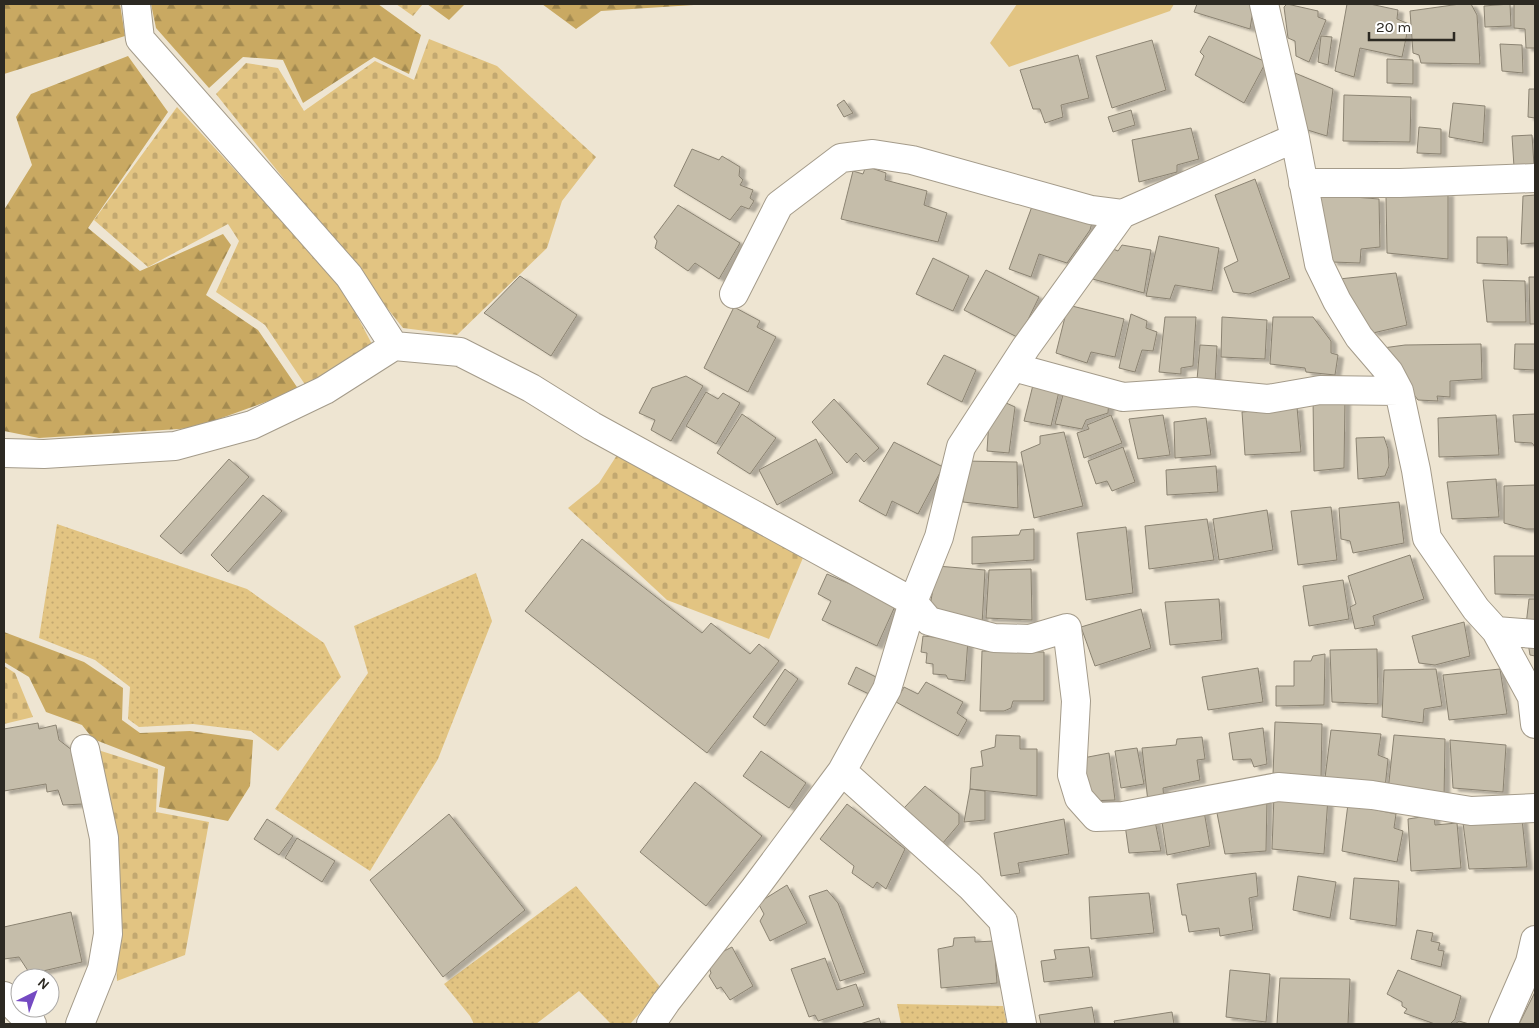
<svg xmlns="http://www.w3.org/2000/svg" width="1539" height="1028" viewBox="0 0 1539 1028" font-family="Karla,sans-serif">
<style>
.grass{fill:url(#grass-dots)}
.forest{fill:url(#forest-firs)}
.cemetery{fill:url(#cemetery-stones)}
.park{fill:#e2c482}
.building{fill:#c5bdaa;stroke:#8b8372;filter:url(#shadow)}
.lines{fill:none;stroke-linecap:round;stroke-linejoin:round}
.street-casing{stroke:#a49b8a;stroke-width:30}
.street{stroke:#fff;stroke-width:28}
</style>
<defs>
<pattern id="grass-dots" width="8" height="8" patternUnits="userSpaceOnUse" patternTransform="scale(1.25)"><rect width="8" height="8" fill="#e2c482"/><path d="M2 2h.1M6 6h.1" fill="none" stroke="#c2a870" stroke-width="1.8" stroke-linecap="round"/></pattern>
<pattern id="forest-firs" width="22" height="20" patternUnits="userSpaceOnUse" patternTransform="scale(1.25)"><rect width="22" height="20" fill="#c9a962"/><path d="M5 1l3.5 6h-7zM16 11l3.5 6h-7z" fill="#a38a50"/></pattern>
<pattern id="cemetery-stones" width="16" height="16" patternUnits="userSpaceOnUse" patternTransform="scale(1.25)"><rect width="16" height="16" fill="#e2c482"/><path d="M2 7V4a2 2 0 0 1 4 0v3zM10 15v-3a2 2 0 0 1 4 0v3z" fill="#c2a870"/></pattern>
<filter id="shadow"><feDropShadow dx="5.5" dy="3" stdDeviation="1" flood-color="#0004"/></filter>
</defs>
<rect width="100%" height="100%" fill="#eee5d2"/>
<path class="grass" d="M57,524L247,589L324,643L341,677L278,751L251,731L193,724L139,727L128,719L130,687L95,660L39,638Z
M476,573L492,621L438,759L370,871L275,809L368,673L354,626Z
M576,886L662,989L630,1024H611L579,991L536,1024H474L470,1016L444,984Z
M897,1004L1003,1006L1007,1024H901Z"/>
<path class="forest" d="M4,4H120L125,36L4,74Z
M151,4H378L421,35L409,74L374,57L303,103L283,60L243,57L209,88L156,28Z
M427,4H465L449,20Z
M542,4H709L601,11L576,29Z
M128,56L168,112L88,228L140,271L223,234L231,245L206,295L258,330L299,390L194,428L39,438L4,431V210L32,165L16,117L31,94Z
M4,632L84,662L123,688L122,720L140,733L190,731L253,740L250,786L228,821L159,807L165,767L93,739L82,725L46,712L29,677L4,662Z"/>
<path class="cemetery" d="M396,4H423L413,16Z
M429,39L497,66L596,157L562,201L547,248L457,335L403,328L216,94L246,63L278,68L304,111L375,61L414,80Z
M177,107L341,285L374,348L306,386L265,325L216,292L239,241L228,224L148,267L94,220Z
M617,455L805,553L769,639L667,600L568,508L599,483Z
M4,666L15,673L33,717L4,724Z
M98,750L158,769L156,812L209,822L185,955L117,981L114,866Z"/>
<path class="park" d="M1017,4H1174L1170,11L1009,67L990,43Z"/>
<path class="building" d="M1197,4H1254L1250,29L1194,12Z
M1287,4L1318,11V17L1326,20L1309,62L1296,56L1295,41L1288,38L1284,7Z
M1347,4H1370L1398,10L1397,19L1409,24L1402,57L1360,48L1354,77L1335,71Z
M1460,4H1471L1477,15L1480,64L1421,63L1419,55L1413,53L1410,11Z
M1510,4L1511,26L1485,27L1484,6Z
M1514,4H1535V48H1526L1525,29L1514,28Z
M1209,36L1266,62L1244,103L1195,75L1204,56L1200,52Z
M1321,36L1332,37L1328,65L1318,62Z
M1152,40L1166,90L1112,108L1096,56Z
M1500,44L1522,45L1523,73L1502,71Z
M1078,55L1089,98L1061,105L1063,117L1045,123L1040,109H1033L1020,70Z
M1387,59L1413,60V84L1387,83Z
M1295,73L1333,89L1327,136L1301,128Z
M1529,89H1535V118L1528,117Z
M1344,95L1411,97L1410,142L1343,141Z
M844,100L853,113L844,117L837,105Z
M1453,103L1485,106L1483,143L1449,137Z
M1131,110L1135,125L1113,132L1108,117Z
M1419,127L1441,129V154L1417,153Z
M1191,128L1199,159L1177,165V172L1139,182L1132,140Z
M1532,135L1534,165L1514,167L1512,136Z
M692,149L719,160L722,156L740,167L739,176L743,180L740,185L753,190L750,198L754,201L749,209L741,206L730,220L674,186Z
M866,166L886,173L885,180L927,191L924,205L947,213L938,242L841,219L853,171L863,174Z
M1255,179L1290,278L1249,294L1233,292L1224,268L1238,261L1215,195Z
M1448,193V259L1387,253L1386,197Z
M1316,194L1379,199L1380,247L1361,249L1360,263L1332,262Z
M1535,195V243L1521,244L1523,196Z
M1034,201L1093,219L1090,230L1067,263L1039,254L1031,277L1009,269Z
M678,205L740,243L719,279L695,263L688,271L655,248L657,241L654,237Z
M1159,236L1219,248L1212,291L1175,285L1170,299L1146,296Z
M1477,237H1507L1508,265L1477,263Z
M1122,245L1151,250L1144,293L1089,278L1108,247L1118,251Z
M933,258L969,276L953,311L916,294Z
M986,270L1039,297L1019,338L964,310Z
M1396,273L1407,325L1373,333L1352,312L1339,279Z
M520,276L577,315L551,356L484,313Z
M1529,277H1535V324H1530Z
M1483,280L1525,281L1526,322H1487Z
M1068,305L1124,319L1115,357L1091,352L1087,363L1056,353Z
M734,307L760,321L757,327L776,337L748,392L704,368Z
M1131,314L1147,321L1146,328L1157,332L1153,351L1142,350L1135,372L1119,368Z
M1165,317H1196L1193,366L1181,368V374L1159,372Z
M1222,317L1267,320L1265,359L1221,357Z
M1273,317H1313L1331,341V353L1338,355L1335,375L1306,372L1305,368L1270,364Z
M1481,344L1482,379L1450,381V397L1437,396L1438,401L1418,400L1383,354V348L1405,345Z
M1515,344H1535V370L1514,369Z
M1200,345L1217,346L1215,383L1197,380Z
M944,355L976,370L962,402L927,384Z
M686,376L703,386L671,441L651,430L655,420L639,413L652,388Z
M1034,381L1060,387L1051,426L1024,421Z
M706,392L718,399L723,393L740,403L716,444L686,426Z
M1063,395L1109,399L1108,413L1086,420L1082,429L1055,424Z
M1313,398H1345L1344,468L1314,471Z
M834,399L879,448L864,462L856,453L847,463L812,422Z
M1004,402L1015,407L1009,453L987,451L989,419Z
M1297,407L1301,452L1245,455L1242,412Z
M742,414L776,438L750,474L717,453Z
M1535,414V447L1532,443L1515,442L1513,415Z
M1111,415L1122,443L1084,458L1077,433L1089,429L1087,425Z
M1163,415L1170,455L1138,459L1129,419Z
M1496,415L1499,455L1439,457L1438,418Z
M1206,418L1211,455L1175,458L1174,422Z
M1064,432L1083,506L1034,518L1021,452L1040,444V436Z
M1384,437L1388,449L1389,466L1385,476L1358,479L1356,438Z
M816,439L833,473L777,505L759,470Z
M894,442L943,467L918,514L892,501L886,516L859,501Z
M1123,447L1135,482L1112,491L1107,481L1096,484L1088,461Z
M229,459L249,477L181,554L160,536Z
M965,461L1017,462L1018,508L963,502Z
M1216,466L1218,492L1167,495L1166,470Z
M1496,479L1499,517L1452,519L1447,482Z
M1535,485V529H1526L1504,523V486Z
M263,495L282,511L228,572L211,555Z
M1399,502L1404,543L1353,553L1350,541L1341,539L1339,508Z
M1331,507L1337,560L1298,565L1291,511Z
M1267,510L1273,550L1219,560L1213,519Z
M1207,519L1214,560L1149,569L1145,526Z
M1126,527L1133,593L1086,600L1077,533Z
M1034,529V560L972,564V537L1019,535L1021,530Z
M582,539L702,633L711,623L750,654L759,644L779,661L707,753L525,611Z
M1410,555L1424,599L1373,616L1375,625L1355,629L1350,607L1356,604L1348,576Z
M1494,556H1535V595L1495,594Z
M937,566L985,570L982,625L930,606Z
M1031,569L1032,620L986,618L989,570Z
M827,574L896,604L877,646L822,620L831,601L818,594Z
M1343,580L1349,619L1309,626L1303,586Z
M1219,599L1222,640L1170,645L1165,602Z
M1529,599H1535V626L1526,625Z
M1141,609L1151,648L1095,666L1081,627Z
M1464,622L1470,656L1435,665L1419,663L1412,636Z
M923,636L968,640L965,681L948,679L946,675L933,674V664L926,663L927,653L921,652Z
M1527,637L1535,638V656L1530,655Z
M1377,649L1378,704L1332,702L1330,650Z
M982,651L1044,652V701H1013L1011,708L1004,711H980Z
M1325,654L1324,705L1276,706V686H1294V661H1311L1313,656Z
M856,667L878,678L871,695L848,684Z
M1258,668L1263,702L1208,710L1202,677Z
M785,669L798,679L765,726L753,717Z
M1436,669L1442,706L1424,709L1423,723L1382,717L1384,670Z
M1500,669L1507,714L1449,720L1443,675Z
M926,682L963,702L957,713L967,720L958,736L896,702L904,687L918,694Z
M1275,722L1322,724L1321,780L1273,775Z
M38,723L39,729L56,725L59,740L77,754L83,804L63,805L58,790L47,792L46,784L4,791V729Z
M1263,728L1267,764L1254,767L1251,759L1233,760L1229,733Z
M1331,730L1381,734L1378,755L1388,759L1385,788L1325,778Z
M996,735L1020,736V749H1037V796L970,789L971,768L983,766L981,751L995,747Z
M1394,735L1445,739L1444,800L1388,791Z
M1202,737L1205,759L1197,760L1200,780L1163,788L1164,800L1148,802L1142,748L1176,745L1177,739Z
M1450,740L1506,745L1503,792L1453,788Z
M1137,748L1144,784L1121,788L1115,751Z
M761,751L806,783L789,808L743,776Z
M1109,753L1115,800L1086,801L1083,758Z
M695,782L762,836L706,906L640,852Z
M925,786L959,814V824L942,844L904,808Z
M970,789L985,791V820L964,822Z
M1274,795L1328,798L1324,854L1272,849Z
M1267,799L1266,851L1225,854L1216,808Z
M847,804L905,849L886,889L877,882L873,888L852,873L854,866L820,839Z
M1348,804L1396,814L1394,828L1403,831L1397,862L1342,851Z
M1204,811L1210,846L1167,855L1161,815Z
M449,814L525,910L443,977L370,880Z
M1434,815L1435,825L1457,823L1461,868L1411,871L1408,819Z
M267,819L293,836L279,855L254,839Z
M1064,819L1069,854L1018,863L1020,873L1001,876L994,833Z
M1522,819L1527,867L1469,869L1463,823Z
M1155,821L1161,851L1129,853L1125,825Z
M297,838L335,861L322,882L285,858Z
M1256,873L1258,896L1249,898L1253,930L1220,936L1219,928L1189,932L1186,915H1182L1177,884Z
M1298,876L1336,882L1330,918L1293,910Z
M1354,878L1399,881L1396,926L1350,919Z
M787,885L807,923L770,941L760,921L764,914L758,903Z
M827,890L838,903L865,973L840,981L809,896Z
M1149,893L1154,933L1091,939L1089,897Z
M71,912L82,962L30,974L19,957L4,959V927Z
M1417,930L1433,933L1431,941L1440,943L1438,950L1444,951L1441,967L1411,959Z
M975,937V942L994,941L997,983L941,988L938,949L953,946L954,938Z
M732,947L753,986L730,1000L721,987L717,989L709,976L711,973L709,967L718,959V954Z
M1089,947L1093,977L1044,982L1041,961L1056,959L1054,950Z
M825,958L837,990L856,984L864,1006L818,1021L815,1015L809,1017L791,969Z
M1230,970L1270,974L1266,1022L1226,1017Z
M1398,970L1461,996L1455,1019L1450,1024H1435L1404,1013L1407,1009L1402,1006V1002L1387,994Z
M1280,978L1350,979L1348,1024H1277Z
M1535,992V1024H1519Z
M1092,1007L1095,1024H1041L1039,1015Z
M1172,1012L1174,1024H1115L1114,1021Z
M879,1018L881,1024H860Z
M1459,1021L1469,1024H1455Z"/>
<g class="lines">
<defs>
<path id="street" d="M136,4L140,39L349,276L394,346
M1264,4L1295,138L1319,264L1337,301L1359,337L1389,372L1399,391L1416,470L1427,538L1476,609L1496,631L1532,697L1535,724
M1303,183H1400L1535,178
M734,294L779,205L841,158L873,154L912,160L1091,210L1122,214
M1013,367L1123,397L1195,392L1268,399L1320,390L1399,391
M4,453L44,454L175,446L252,425L325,390L394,346L460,352L531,388L592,426L913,602L929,621L994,638L1030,639L1067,628L1076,701L1072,775L1079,798L1096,817L1123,816L1278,787L1372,795L1471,811L1535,808
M1496,631L1535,634
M842,771L970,886L1003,921L1022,1024
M4,996L32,1024
M80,1024L102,969L108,934L104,838L85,749
M651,1024L666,1002L755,888L842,771L887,689L913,602L939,537L961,447L1026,347L1122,214L1295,138
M1503,1024L1530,962L1535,940"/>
</defs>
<use href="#street" class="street-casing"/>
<use href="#street" class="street"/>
</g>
<rect width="1539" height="1028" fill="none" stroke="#2c2922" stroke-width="10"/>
<g transform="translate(35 993) rotate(42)"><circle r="24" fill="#ffffff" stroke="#aba9a7"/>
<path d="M0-4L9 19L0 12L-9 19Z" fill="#744ac2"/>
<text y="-8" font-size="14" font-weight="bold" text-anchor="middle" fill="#2c2922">N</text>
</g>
<path d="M1369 32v8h85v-8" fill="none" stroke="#2c2922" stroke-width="2.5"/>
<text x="1376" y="32" font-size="15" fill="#2c2922" stroke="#ffffff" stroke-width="4" paint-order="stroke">20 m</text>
</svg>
